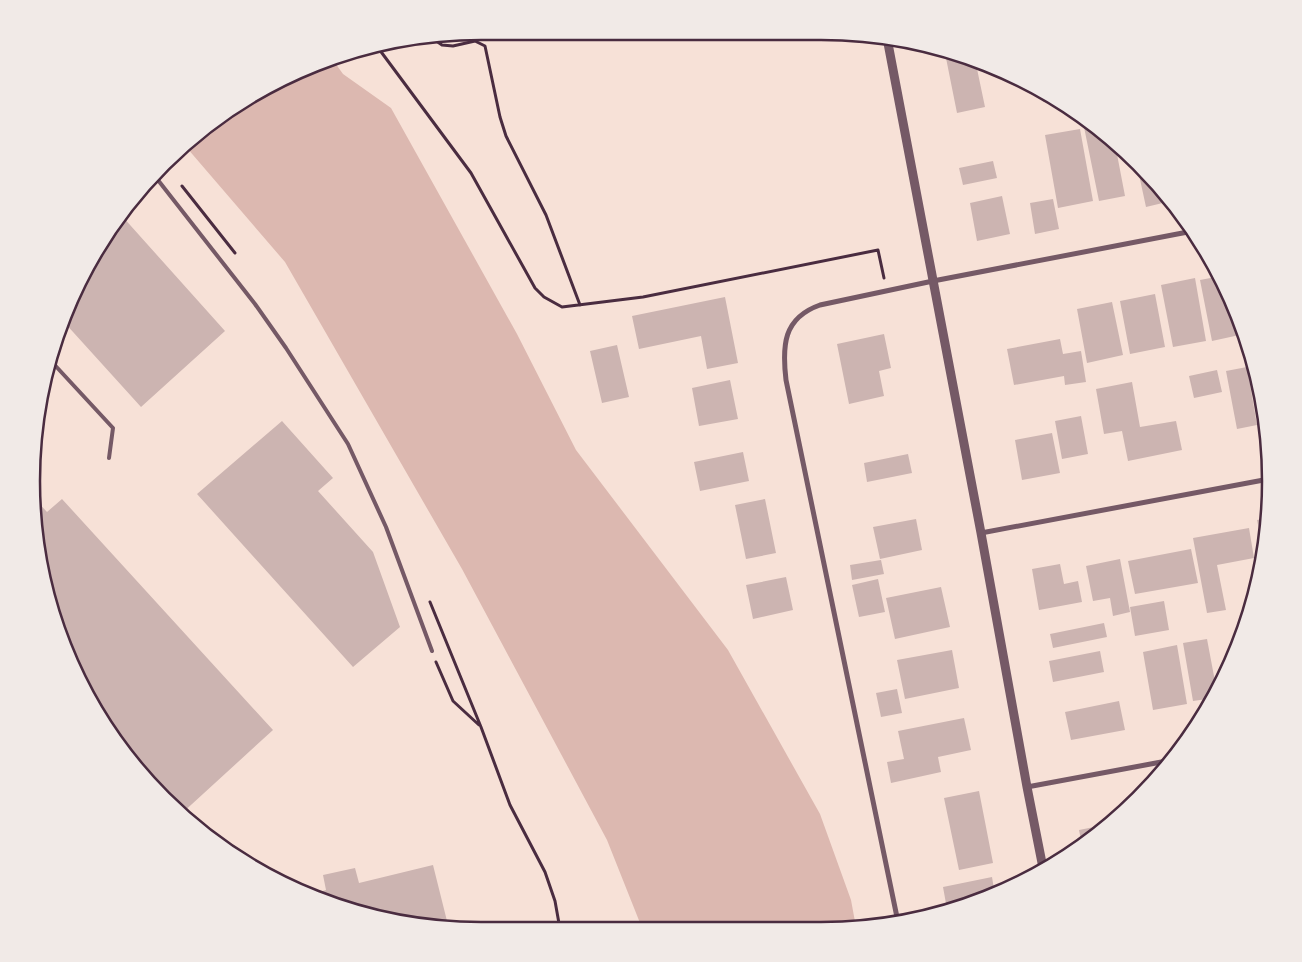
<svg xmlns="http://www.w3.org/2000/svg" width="1302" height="962" viewBox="0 0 1302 962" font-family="'Roboto Condensed',sans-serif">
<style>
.water{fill:#dcb8b0}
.building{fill:#ccb4b1}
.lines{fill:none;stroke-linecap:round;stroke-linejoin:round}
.path{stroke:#4a2c40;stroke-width:3}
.service{stroke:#755966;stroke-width:4}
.minor{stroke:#755966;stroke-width:5}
.tertiary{stroke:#755966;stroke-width:9}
.rim{fill:none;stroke:#4a2c40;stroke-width:2.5}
</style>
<rect width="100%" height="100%" fill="#f7e1d7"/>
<path class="water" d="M333,60L343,74L391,108L517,334L576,450L728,650L820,814L851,900L856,927L642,928L607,840L462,569L285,262L187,148L256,92Z"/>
<path class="building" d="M950,52L976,64L985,107L957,113L945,53Z
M1041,94L1054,99L1043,102Z
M1091,126L1116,149L1125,196L1099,201L1084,127Z
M1080,129L1093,201L1058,208L1045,135Z
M993,161L997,178L963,185L959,168Z
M1138,170L1146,177L1171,201L1146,207Z
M1002,196L1010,234L977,241L970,203Z
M1053,199L1059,229L1035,234L1030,203Z
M122,216L225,331L141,407L64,322L78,282Z
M1221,276L1224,282L1244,334L1212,341L1200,280Z
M1195,278L1206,341L1173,347L1161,285Z
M1155,294L1165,347L1130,354L1120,301Z
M725,297L738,363L707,369L701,336L639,349L632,316Z
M1112,302L1123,355L1087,363L1077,309Z
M884,334L891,368L879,371L884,396L849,404L837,344Z
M1060,339L1063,354L1081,351L1086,382L1065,385L1064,376L1014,385L1007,349Z
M617,345L629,397L602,403L590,351Z
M1247,367L1257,425L1237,429L1226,371Z
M1217,370L1222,392L1194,398L1189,376Z
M730,380L738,419L699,426L692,388Z
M1132,382L1140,427L1176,421L1182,450L1128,461L1122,431L1104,434L1096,389Z
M1081,416L1088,454L1062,459L1055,421Z
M282,421L333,478L318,491L373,552L400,627L353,667L197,494Z
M1052,433L1060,473L1022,480L1015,440Z
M743,452L749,481L700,491L694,462Z
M908,454L912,473L867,482L864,463Z
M33,497L47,512L62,499L273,730L180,815L124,755L55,626L32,511Z
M765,499L776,553L746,559L735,505Z
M1268,518L1267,540L1264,554L1257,520Z
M916,519L922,550L880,559L873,527Z
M1249,528L1254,558L1217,565L1226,610L1207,613L1193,538Z
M1191,549L1198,583L1135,594L1128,561Z
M1120,559L1130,612L1113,616L1110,598L1093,601L1086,566Z
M881,560L884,574L852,580L850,565Z
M1060,564L1064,584L1078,581L1082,602L1039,610L1032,569Z
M786,577L793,610L753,619L746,585Z
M878,579L885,612L859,617L852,585Z
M941,587L950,627L895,639L886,598Z
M1164,601L1169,630L1135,636L1130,607Z
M1248,620L1247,626L1241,638L1238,622Z
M1104,623L1107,637L1053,648L1050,634Z
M1207,639L1217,692L1214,698L1193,701L1183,643Z
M1177,645L1187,704L1153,710L1143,652Z
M952,650L959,688L905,699L897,660Z
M1100,651L1104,672L1053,682L1049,661Z
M1228,667L1224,677L1222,668Z
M897,689L902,713L881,717L876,693Z
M1119,701L1125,730L1071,740L1065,712Z
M964,718L971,750L938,757L941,772L891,783L887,762L904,759L898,731Z
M979,791L993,863L959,870L944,798Z
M1109,824L1095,838L1082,845L1079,830Z
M433,865L449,929L337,907L309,895L326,890L323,875L355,868L359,883Z
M992,877L995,895L947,909L943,887Z"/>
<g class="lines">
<path class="path" d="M432,38L442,45L453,46L475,41L485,46L500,117L506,136L546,215L580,305
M376,45L471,173L535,288L544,297L562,307L643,297L878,250L884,278
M182,186L235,253
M430,602L481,727L510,805L545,872L555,901L560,929
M436,662L453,701L479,725"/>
<path class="service" d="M154,175L255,304L286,348L348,444L386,527L432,651
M51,361L113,428L109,458"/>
<path class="minor" d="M981,533L1269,479
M1027,787L1172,760
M898,922L786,380C782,346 783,318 820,305L933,281L1193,231"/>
<path class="tertiary" d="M887,38L981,533L1027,787L1043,868"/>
</g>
<path d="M0 0H1302V962H0ZM481 40H821A441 441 0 0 1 1262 481V481A441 441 0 0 1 821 922H481A441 441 0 0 1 40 481V481A441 441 0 0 1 481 40Z" fill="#f1eae7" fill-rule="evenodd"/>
<path class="rim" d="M481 40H821A441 441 0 0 1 1262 481V481A441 441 0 0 1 821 922H481A441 441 0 0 1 40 481V481A441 441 0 0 1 481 40Z"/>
</svg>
